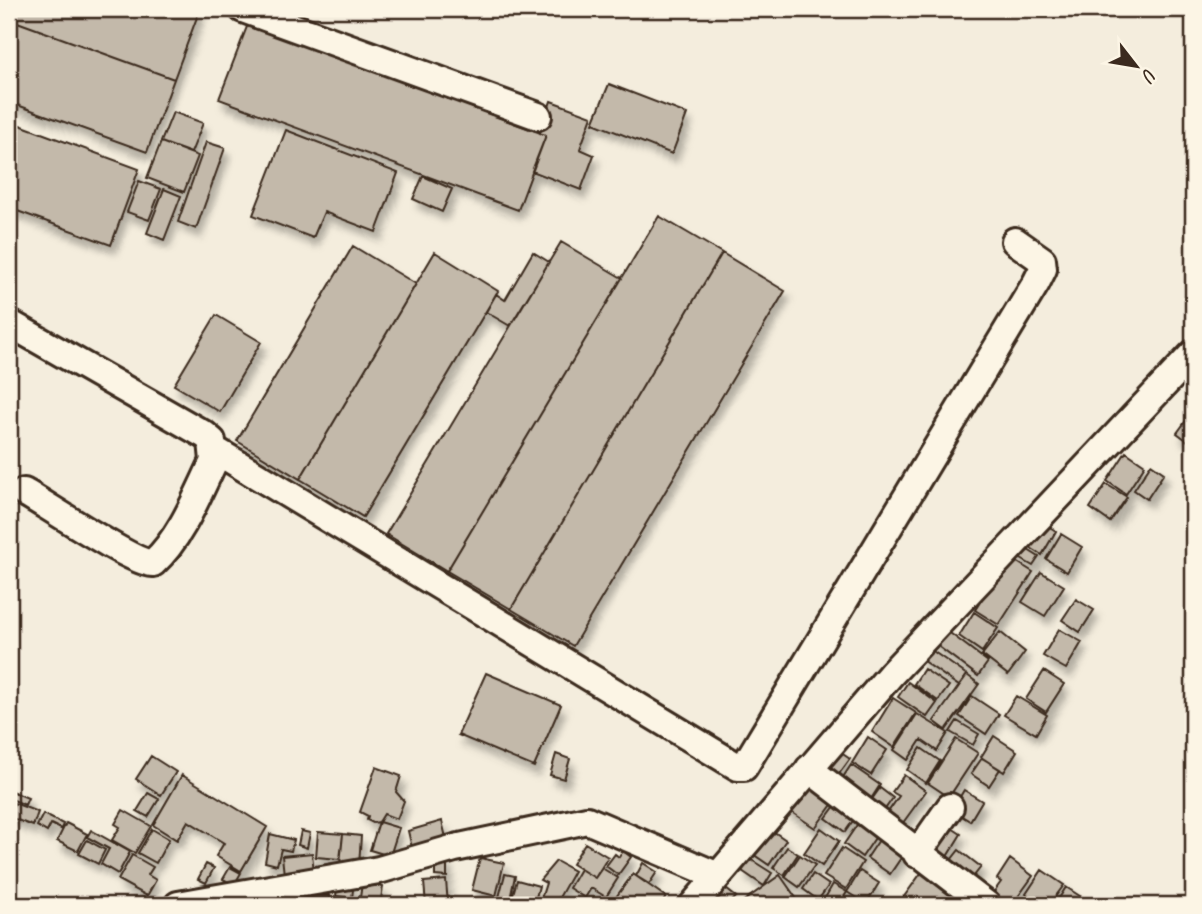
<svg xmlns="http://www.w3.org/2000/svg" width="1202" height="914" viewBox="0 0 1202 914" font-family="Caveat,sans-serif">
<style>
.building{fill:#c3b9aa;stroke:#3b2a1e;stroke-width:2;filter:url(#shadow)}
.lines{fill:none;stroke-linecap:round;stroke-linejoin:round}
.minor-casing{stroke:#3b2a1e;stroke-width:32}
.minor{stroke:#fcf5e5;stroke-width:26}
</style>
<defs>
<filter id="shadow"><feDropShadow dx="4.5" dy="8" stdDeviation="3.5" flood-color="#0004"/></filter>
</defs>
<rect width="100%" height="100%" fill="#f4eddd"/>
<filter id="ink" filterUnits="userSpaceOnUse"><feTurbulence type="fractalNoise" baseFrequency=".0143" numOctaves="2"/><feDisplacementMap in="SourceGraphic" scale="14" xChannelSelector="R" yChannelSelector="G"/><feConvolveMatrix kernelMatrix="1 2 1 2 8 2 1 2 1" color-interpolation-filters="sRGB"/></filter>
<g filter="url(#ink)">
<path class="building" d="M9,9H200L174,79L9,19Z
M9,19L174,79L147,152L9,102Z
M248,24L546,135L518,210L219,99Z
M609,84L687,114L672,154L593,123Z
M551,101L592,116L580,149L594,155L581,190L532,171L546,135L540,133Z
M173,112L203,123L191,153L161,142Z
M9,121L139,169L111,245L9,208Z
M286,130L398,173L376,232L324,212L313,238L253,215Z
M161,142L198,156L184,192L147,178Z
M206,142L225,148L196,229L178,222Z
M423,176L452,189L442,212L413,199Z
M139,181L161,189L149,220L127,212Z
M164,189L181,196L164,240L147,233Z
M659,216L722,253L511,609L447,571Z
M561,242L622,278L447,571L386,534Z
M353,246L416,284L300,479L237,441Z
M435,252L498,291L363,517L300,479Z
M533,252L549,262L510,326L486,312L496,294L505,300Z
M722,253L785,291L573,646L511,609Z
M216,315L261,342L220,412L174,385Z
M1193,411V445L1177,433Z
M1126,452L1145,465L1126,494L1107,481Z
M1151,464L1164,473L1147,499L1134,490Z
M1106,484L1127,497L1110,522L1090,508Z
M1040,521L1056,531L1042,555L1026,545Z
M1061,534L1082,547L1067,572L1046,559Z
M1020,545L1039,557L1033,566L1014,555Z
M1009,557L1033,572L999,625L975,610Z
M1041,572L1064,586L1045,616L1022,602Z
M1076,599L1094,610L1080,632L1062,620Z
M974,612L998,628L982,652L959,636Z
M942,627L988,662L978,676L931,641Z
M1059,629L1082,642L1066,669L1043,656Z
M1000,632L1025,652L1008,675L982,655Z
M927,647L967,675L959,686L919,658Z
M924,669L949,686L938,701L914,684Z
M1044,671L1064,684L1046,712L1026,699Z
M486,673L561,705L534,767L458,735Z
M967,675L979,684L946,730L934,721Z
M908,682L937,703L927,717L898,697Z
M972,696L999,714L986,734L959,716Z
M1016,696L1047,715L1036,734L1004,715Z
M893,698L916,713L894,747L872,732Z
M917,714L948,733L937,751L921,740L908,760L894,750Z
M957,721L979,734L973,745L950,732Z
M994,736L1017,751L1004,772L981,757Z
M868,737L887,750L871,775L852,763Z
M956,739L978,753L949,797L928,783Z
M831,746L850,759L839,774L821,762Z
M921,748L940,761L926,783L907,770Z
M556,754L570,759L564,779L550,775Z
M151,756L176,772L161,795L136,779Z
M982,758L1000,769L989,786L971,774Z
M851,765L880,785L867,805L838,785Z
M376,767L401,776L396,792L404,801L397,819L384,814L379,822L373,823L367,820L368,816L360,812Z
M809,773L839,795L815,828L784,807Z
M182,775L267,827L241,871L216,856L224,843L188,821L177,840L153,825Z
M904,775L926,791L897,831L882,821L899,796L892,792Z
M880,788L893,798L878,819L865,809Z
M9,790L28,798L25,805L9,798Z
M964,790L982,801L970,821L952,810Z
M148,793L159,799L148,817L137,811Z
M841,798L859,812L845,832L826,818Z
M14,803L38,812L33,826L9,817Z
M123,810L151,826L135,853L112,840L120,827L115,824Z
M43,814L63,824L61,829L51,824L47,832L37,826Z
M863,816L881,829L862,857L844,844Z
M442,821L448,846L412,848L408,831Z
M379,822L399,828L390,856L370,850Z
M66,823L87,834L78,851L57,841Z
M944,823L961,834L943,863L926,852Z
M764,825L786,840L769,865L747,850Z
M821,828L839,841L822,866L804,853Z
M152,829L169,839L156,863L138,853Z
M91,830L130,852L118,874L101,864L109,849L87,837Z
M301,831L310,833L307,848L298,845Z
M318,832L343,834L340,859L316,857Z
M270,834L294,840L291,851L281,849L277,865L265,862Z
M343,834L361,836L359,866L340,864Z
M883,834L907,849L890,874L867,858Z
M87,840L105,850L98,864L79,854Z
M585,843L608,857L595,878L572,864Z
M787,847L798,854L784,875L773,868Z
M842,848L863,862L846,889L824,876Z
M959,850L981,867L966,886L944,869Z
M623,851L631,857L618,875L606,866L615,854L619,857Z
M312,853L314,872L284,875L282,856Z
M132,855L153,867L148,875L156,880L147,896L118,880Z
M800,855L815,865L799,887L785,877Z
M480,858L504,863L496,896L472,890Z
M750,859L772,873L764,886L742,871Z
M1010,859L1033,876L1012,905H993L987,901L1001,882L997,879Z
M435,860H447V877L435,876Z
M556,861L574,871L556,903L552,901L547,905L540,902L546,883L540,880Z
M643,863L657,872L649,884L636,876Z
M206,864L214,868L206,883L198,879Z
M230,867L241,873L234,885L223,879Z
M602,868L618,878L606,897L591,888L585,898L569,888L580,869L595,878Z
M924,869L960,894L952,905H898Z
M1042,870L1064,885L1049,905H1043L1026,894Z
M860,871L879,883L866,904L847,892Z
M505,874L515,876L509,904L498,901Z
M633,874L666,897L661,905H627L616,897Z
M813,874L829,885L818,900L803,889Z
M780,875L801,905H738Z
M338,880L354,882L352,898L336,896Z
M446,880L448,905H426L424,882Z
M517,880L539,886L534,905H510Z
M362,883L383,887L380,905H359Z
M833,884L847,892L839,905H821Z
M721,885L736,897L729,905H713L708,902Z
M1066,887L1089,902L1087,905H1055Z
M275,895L307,896V905H274Z
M307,896H330L329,905H307Z"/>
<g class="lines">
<defs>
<path id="minor" d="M243,9L538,116
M9,323L205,435L212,441L214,461C198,494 181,538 153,563C136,565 45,504 24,492
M215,450L738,767H744L1036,283L1043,269L1042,260L1015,241
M809,769L987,905
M917,854L950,807
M178,905L379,870L455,848L587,820L718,876
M693,905L892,673L1193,354"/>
</defs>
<use href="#minor" class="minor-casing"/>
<use href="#minor" class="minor"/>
</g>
</g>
<rect width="1202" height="914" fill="none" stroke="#fcf5e5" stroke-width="35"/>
<rect x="18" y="18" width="1167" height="879" fill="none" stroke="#3b2a1e" stroke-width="2.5" filter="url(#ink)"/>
<g transform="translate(1136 66) rotate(121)" stroke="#fcf5e5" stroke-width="5" paint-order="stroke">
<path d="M0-5L12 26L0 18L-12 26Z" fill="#3b2a1e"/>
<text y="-10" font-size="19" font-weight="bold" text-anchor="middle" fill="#3b2a1e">U</text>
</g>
</svg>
